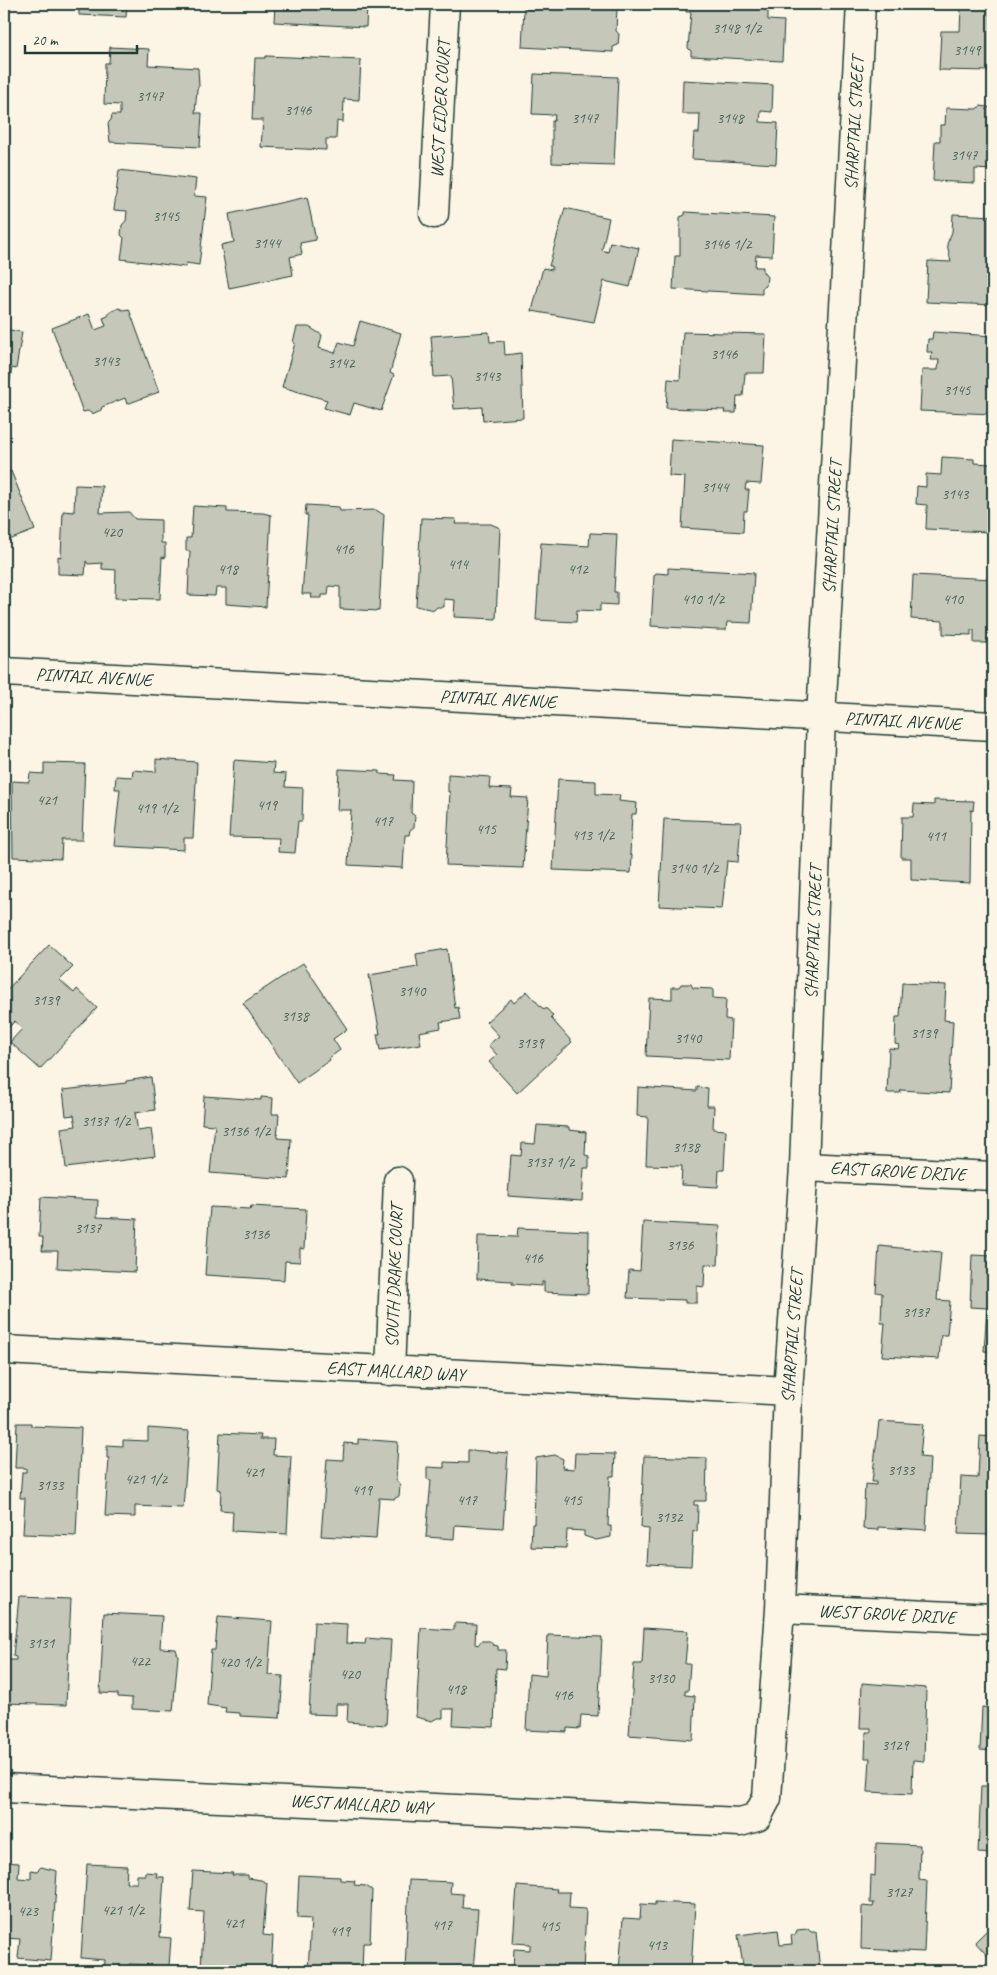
<svg xmlns="http://www.w3.org/2000/svg" width="997" height="1975" viewBox="0 0 997 1975" font-family="Caveat,sans-serif">
<style>
.building{fill:#c5c7b9;stroke:#1f3d34}
.lines{fill:none;stroke-linecap:round;stroke-linejoin:round}
.minor-casing{stroke:#1f3d34;stroke-width:31}
.minor{stroke:#fcf5e5;stroke-width:28}
.labels{text-anchor:middle;stroke-width:5;stroke-linejoin:round;paint-order:stroke}
.number-label{font-size:15px;fill:#486055}
.street-label{font-size:18px;fill:#1f3d34;stroke:#fcf5e5}
</style>
<rect width="100%" height="100%" fill="#fcf5e5"/>
<filter id="ink" filterUnits="userSpaceOnUse"><feTurbulence type="fractalNoise" baseFrequency=".02" numOctaves="2"/><feDisplacementMap in="SourceGraphic" scale="10" xChannelSelector="R" yChannelSelector="G"/><feConvolveMatrix kernelMatrix="1 2 1 2 8 2 1 2 1" color-interpolation-filters="sRGB"/></filter>
<g filter="url(#ink)">
<path class="building" d="M79,4H127L126,17L79,15Z
M275,4H367L366,27L274,22Z
M541,4H623L622,7H617L616,31L619,34L618,45L613,47V52L522,47L524,8L541,9Z
M687,4H779L777,9L768,8V20L784,21L782,61L691,56V51L688,48L691,12H686Z
M968,4H993V71L939,70L941,31H960L961,7L968,8Z
M110,47L149,49L148,65L198,68L199,86L197,89L195,113H202L200,147L110,142L108,123L111,120L112,115H120V105L104,104L105,63H109Z
M266,56L361,60L359,100L344,99L343,122L337,121L336,139H326V150L261,147L263,120H252L255,58H265Z
M534,74L618,77L614,165L552,163V121H554L555,115L532,114Z
M683,80L773,85L772,112L761,111L760,122L778,123L776,164L692,159L694,133H699L700,114H682Z
M981,106L993,108V170L975,169V183L933,181L935,141H940V125H945L946,108L976,109Z
M119,170L196,179L194,196L207,197L199,265L186,263L185,267L121,259L124,238L121,235L122,225L126,221L127,211L114,210Z
M307,197L316,240L300,243L302,254L290,257L293,275L229,288L221,245L234,242L229,214Z
M565,208L609,218L602,250L608,252L610,242L639,248L630,287L604,281L594,322L532,311L543,268L552,270V266H549Z
M685,212L774,217L772,256L756,255L755,267H763V272L767,277L766,286L762,288V294L673,289L675,256H680V217L685,215Z
M953,214L993,216V305L926,302L928,261L951,262L947,244L952,232Z
M119,308L123,310L129,309L159,392L127,404L125,398L102,407L101,410L92,414L88,411L83,412L52,328L89,314L95,330L106,326L103,318L108,316L110,312Z
M4,319H6L4,329L22,332L16,369L12,368L9,385L4,384Z
M360,321L401,333L390,373L394,375L381,411L354,403L350,415L324,408L327,400L282,387L295,343L293,342L297,327H309L322,335L319,348L335,353L339,342L353,346Z
M489,332L490,342L504,341L505,355L521,353L523,418L483,421L482,407L454,409L451,376L434,377L431,336Z
M683,332L766,334L764,373H745L743,396H737L736,413H724L725,410L666,408L668,379L680,380Z
M933,332L993,336V414L920,411L922,370H938L939,360H931L932,352H927L928,339H932Z
M671,439L764,445L761,484L746,483L745,490H749L747,511H744L743,532L682,528L685,477L669,476Z
M942,457L974,459V463L992,464L993,501L990,503L988,532L926,529L927,505L916,504L917,486L926,487V474L941,475Z
M11,471L35,530L4,542V473Z
M75,485L102,486L100,513L129,512L135,519L161,520V543H165V558L162,557L160,599L115,598L116,570L102,569V563L88,564L86,561L85,575L58,574V556L61,557L63,511L74,512Z
M306,505L339,507L340,511L376,510L384,515L379,611L340,609V587L329,586L328,595H322V598H311L312,594H302L308,515H305Z
M193,506L227,508V512L263,513L271,515L266,607L226,604V588H216L215,596L188,595L190,551H186V538H191Z
M421,518L456,519L455,524H491L500,528L496,619L454,617L455,600L444,599V607H437L434,610L416,606Z
M590,533L617,534L614,592H617V605L600,604V611L577,610L576,622L536,620L541,543L589,546Z
M668,568L754,573L751,623L727,622L726,630H717L651,626L654,576L656,573L668,574Z
M913,575L993,579V643H974V630H971V635L943,634V621L911,619Z
M156,759L197,762L193,838H184V850L114,846L120,789H115L116,776L132,777L133,770L156,772Z
M234,760L274,763L273,773L286,774L285,787L303,788L302,821H298L295,853L278,852L279,838L229,837Z
M44,763L85,764L82,840H62L61,859L13,857L12,781L29,782L30,773L44,774Z
M339,769L380,771V774L396,775L395,780L412,781L411,813L415,816L414,827L410,830L409,835H405L403,868L348,865L351,810H337Z
M448,774L490,777L489,788L512,789L511,797L528,798L523,868L446,865L450,792H448Z
M558,779L596,781V794L620,795L619,801L637,803L636,814H632L630,855H632L631,873L553,870Z
M934,800L974,801L973,811L971,810L970,883L911,880V858H901L902,817H913L914,804L934,805Z
M664,819L741,822L738,862L727,861L722,909L659,906Z
M49,945L73,967L60,980L74,993L77,989L97,1008L40,1069L10,1042L22,1029L15,1021L7,1029L4,1027V993Z
M447,949L455,1008L458,1007L460,1019L440,1022L441,1028L419,1032L421,1044L380,1050L377,1034H380L369,975L418,967L416,954Z
M303,963L347,1029L333,1039L340,1050L329,1058L330,1060L297,1083L243,1003Z
M902,983L946,985L944,1020L953,1021L949,1093L901,1090L900,1093H887L889,1048L898,1049L899,1045L895,1044L896,1017H900Z
M681,984H691L693,988L713,989V998L726,999L725,1019L731,1020L729,1060L646,1056L649,998L672,999V987H679Z
M527,991L542,1008L547,1009L553,1016L551,1018L572,1042L517,1093L489,1062L497,1055L488,1045L499,1036L486,1022L511,999L514,1003Z
M993,1002V1082H989Z
M151,1077L155,1110L135,1113L138,1131L151,1129L155,1156L66,1168L61,1128L76,1126L74,1115L66,1116L63,1090L126,1083V1081Z
M638,1087L697,1091V1087L708,1088L707,1106H714L713,1129L726,1130L724,1170H719L718,1187L681,1185L682,1166L646,1165L648,1117L637,1116Z
M204,1096L261,1100V1097L273,1098L272,1114H279L277,1138L291,1139L289,1179L210,1173L215,1125L202,1124Z
M537,1125L569,1127V1130L586,1132L585,1155L589,1156V1168H584L582,1201L508,1196L511,1155L521,1156L522,1143L535,1144Z
M41,1197L98,1200L97,1217L137,1219L135,1272L57,1268L58,1251H42L43,1237H39Z
M251,1206L306,1209L304,1249L300,1248V1262L285,1261L284,1280L205,1275L210,1207L250,1209Z
M643,1222L720,1226L718,1265L705,1264L704,1287L697,1286V1303H685V1300L627,1298L629,1270L640,1271Z
M518,1228L589,1231L588,1294L544,1292V1282H542V1286L512,1284V1281L477,1279L478,1236L517,1237Z
M879,1246L941,1252L937,1300L950,1301L947,1335H941L939,1359L882,1356L885,1323H881L882,1293L876,1292Z
M972,1255L993,1256V1352L984,1351L987,1308L970,1307Z
M879,1421L923,1424L920,1457L930,1458L926,1530L878,1527V1530L863,1529L865,1484L876,1485V1482H872Z
M17,1423H31V1426L81,1428L76,1536L23,1534L25,1498H20L22,1472H26V1468H15Z
M148,1428L189,1431L183,1508L135,1506V1517L105,1516L109,1458H107V1445L123,1446V1440L148,1441Z
M220,1433L261,1435L260,1439H274L273,1455L291,1456L287,1534L232,1531L233,1511L220,1510L221,1490L217,1489Z
M980,1436L993,1437V1535L958,1534L961,1477L978,1478Z
M358,1439L398,1442L396,1480L400,1485L399,1496L394,1499L379,1498L376,1539L321,1536L327,1459L343,1460L344,1443L358,1444Z
M468,1450L508,1453L503,1528L455,1525L454,1539L426,1537L431,1480L427,1479V1467L444,1468V1462L468,1463Z
M575,1453L615,1454L614,1476H610L608,1526H611V1537L596,1540L584,1536V1531L567,1530L566,1548L531,1547L532,1524H534L536,1458L555,1455L563,1459L562,1468L574,1469Z
M644,1456L707,1458L706,1501H694V1505H698L697,1532L693,1531L691,1566L647,1564L649,1529L641,1528Z
M19,1597L71,1599L66,1705L4,1703L6,1660H16V1657L13,1656Z
M104,1613L162,1616L160,1648L176,1649L178,1656L173,1711L132,1709V1698L118,1697V1694L100,1693Z
M218,1617L272,1621L268,1675L283,1676L280,1718L240,1716V1713L225,1712L226,1708L207,1705L211,1650H215Z
M314,1622L347,1624L346,1643L365,1644L366,1638L391,1640L386,1725L347,1722L348,1704H336V1715L309,1714Z
M454,1623L476,1624L475,1644L478,1645L481,1641H490L493,1645L498,1646V1650H506L505,1669L496,1668L494,1727L453,1725L454,1709H443V1718H437L432,1721L416,1717L421,1628L454,1630Z
M644,1628L688,1631L685,1664H690L688,1691H685V1695L695,1696L693,1740L629,1735L634,1664H642Z
M548,1635L602,1637L598,1716L581,1715L580,1729L567,1728V1732L526,1730L529,1674L546,1676Z
M862,1683L926,1688L924,1761L913,1760L912,1794L868,1792L870,1758H865L866,1732H871V1728H860Z
M982,1707L993,1708V1751L980,1750Z
M981,1786H993V1854L978,1853Z
M876,1843L920,1845L919,1880L927,1881L924,1952L861,1949L862,1906L873,1907L874,1903H870L871,1875L875,1876Z
M4,1862L19,1863L18,1878L31,1879V1870L37,1871L41,1867L57,1871L51,1961L18,1958L20,1939L4,1938Z
M87,1864L127,1866L126,1883H137V1875H145V1872L157,1873L156,1877H164L160,1937L171,1938L169,1966L129,1964L128,1971H104L105,1960L81,1958Z
M193,1871L233,1873L232,1875H248V1878L261,1880L267,1883L263,1935L273,1936L271,1971L201,1968L204,1912L190,1911Z
M299,1875L340,1877V1880L355,1881L354,1885L366,1886L372,1890L370,1943H363L362,1971H308L311,1919L297,1918Z
M409,1880L451,1882L450,1893L463,1894L462,1908L478,1909L473,1971H405Z
M517,1886L557,1889L556,1892H570L569,1908L586,1909L583,1971H513L514,1949L530,1950V1944L513,1943Z
M655,1902L695,1904L691,1971H619L623,1918L640,1919L641,1904L655,1905Z
M993,1924V1962L975,1942Z
M808,1929L811,1932H816L820,1971H744L738,1935L778,1930L780,1945L792,1944L791,1935H795L797,1930Z"/>
<g class="lines">
<defs>
<path id="minor" d="M434,214L445,4
M4,672L993,726
M804,1167L993,1176
M4,1350L788,1391
M390,1371L398,1181
M780,1609L993,1619
M4,1788L740,1822L757,1817L767,1798L780,1609L788,1391L804,1167L821,717L861,4"/>
</defs>
<use href="#minor" class="minor-casing"/>
<use href="#minor" class="minor"/>
</g>
</g>
<g class="labels">
<g class="number-label">
<text x="737" y="33">3148 1/2</text>
<text x="967" y="55">3149</text>
<text x="150" y="101">3147</text>
<text x="298" y="115">3146</text>
<text x="585" y="123">3147</text>
<text x="730" y="123">3148</text>
<text x="964" y="160">3147</text>
<text x="166" y="221">3145</text>
<text x="267" y="248">3144</text>
<text x="727" y="249">3146 1/2</text>
<text x="724" y="359">3146</text>
<text x="106" y="366">3143</text>
<text x="341" y="368">3142</text>
<text x="487" y="381">3143</text>
<text x="957" y="395">3145</text>
<text x="715" y="492">3144</text>
<text x="955" y="499">3143</text>
<text x="112" y="537">420</text>
<text x="344" y="554">416</text>
<text x="458" y="569">414</text>
<text x="228" y="574">418</text>
<text x="578" y="574">412</text>
<text x="703" y="604">410 1/2</text>
<text x="953" y="604">410</text>
<text x="47" y="805">421</text>
<text x="267" y="810">419</text>
<text x="157" y="813">419 1/2</text>
<text x="383" y="826">417</text>
<text x="486" y="834">415</text>
<text x="593" y="840">413 1/2</text>
<text x="936" y="841">411</text>
<text x="694" y="873">3140 1/2</text>
<text x="412" y="996">3140</text>
<text x="46" y="1005">3139</text>
<text x="295" y="1021">3138</text>
<text x="924" y="1038">3139</text>
<text x="688" y="1043">3140</text>
<text x="530" y="1048">3139</text>
<text x="106" y="1126">3137 1/2</text>
<text x="246" y="1136">3136 1/2</text>
<text x="686" y="1152">3138</text>
<text x="550" y="1167">3137 1/2</text>
<text x="88" y="1233">3137</text>
<text x="256" y="1239">3136</text>
<text x="680" y="1250">3136</text>
<text x="533" y="1263">416</text>
<text x="916" y="1317">3137</text>
<text x="901" y="1475">3133</text>
<text x="254" y="1477">421</text>
<text x="146" y="1484">421 1/2</text>
<text x="50" y="1490">3133</text>
<text x="362" y="1495">419</text>
<text x="467" y="1505">417</text>
<text x="572" y="1505">415</text>
<text x="669" y="1522">3132</text>
<text x="41" y="1648">3131</text>
<text x="140" y="1666">422</text>
<text x="240" y="1667">420 1/2</text>
<text x="350" y="1679">420</text>
<text x="661" y="1683">3130</text>
<text x="456" y="1694">418</text>
<text x="563" y="1700">416</text>
<text x="895" y="1750">3129</text>
<text x="899" y="1897">3127</text>
<text x="123" y="1915">421 1/2</text>
<text x="28" y="1916">423</text>
<text x="234" y="1928">421</text>
<text x="442" y="1930">417</text>
<text x="550" y="1931">415</text>
<text x="340" y="1936">419</text>
<text x="657" y="1950">413</text>
</g>
<g class="street-label">
<text transform="translate(440 109) rotate(-87)" y="6">WEST EIDER COURT</text>
<text transform="translate(854 123) rotate(-87)" y="6">SHARPTAIL STREET</text>
<text transform="translate(832 527) rotate(-87)" y="6">SHARPTAIL STREET</text>
<text transform="translate(94 677) rotate(3)" y="6">PINTAIL AVENUE</text>
<text transform="translate(498 699) rotate(3)" y="6">PINTAIL AVENUE</text>
<text transform="translate(903 721) rotate(3)" y="6">PINTAIL AVENUE</text>
<text transform="translate(813 932) rotate(-88)" y="6">SHARPTAIL STREET</text>
<text transform="translate(898 1171) rotate(3)" y="6">EAST GROVE DRIVE</text>
<text transform="translate(394 1276) rotate(-88)" y="6">SOUTH DRAKE COURT</text>
<text transform="translate(792 1336) rotate(-86)" y="6">SHARPTAIL STREET</text>
<text transform="translate(396 1371) rotate(3)" y="6">EAST MALLARD WAY</text>
<text transform="translate(887 1614) rotate(3)" y="6">WEST GROVE DRIVE</text>
<text transform="translate(361 1804) rotate(3)" y="6">WEST MALLARD WAY</text>
</g>
</g>
<rect width="997" height="1975" fill="none" stroke="#fcf5e5" stroke-width="20"/>
<rect x="10" y="10" width="977" height="1955" fill="none" stroke="#1f3d34" stroke-width="2" filter="url(#ink)"/>
<path d="M25 45v8h112v-8" fill="none" stroke="#1f3d34" stroke-width="2.5"/>
<text x="32" y="45" font-size="15" fill="#1f3d34" stroke="#fcf5e5" stroke-width="4" paint-order="stroke">20 m</text>
</svg>
